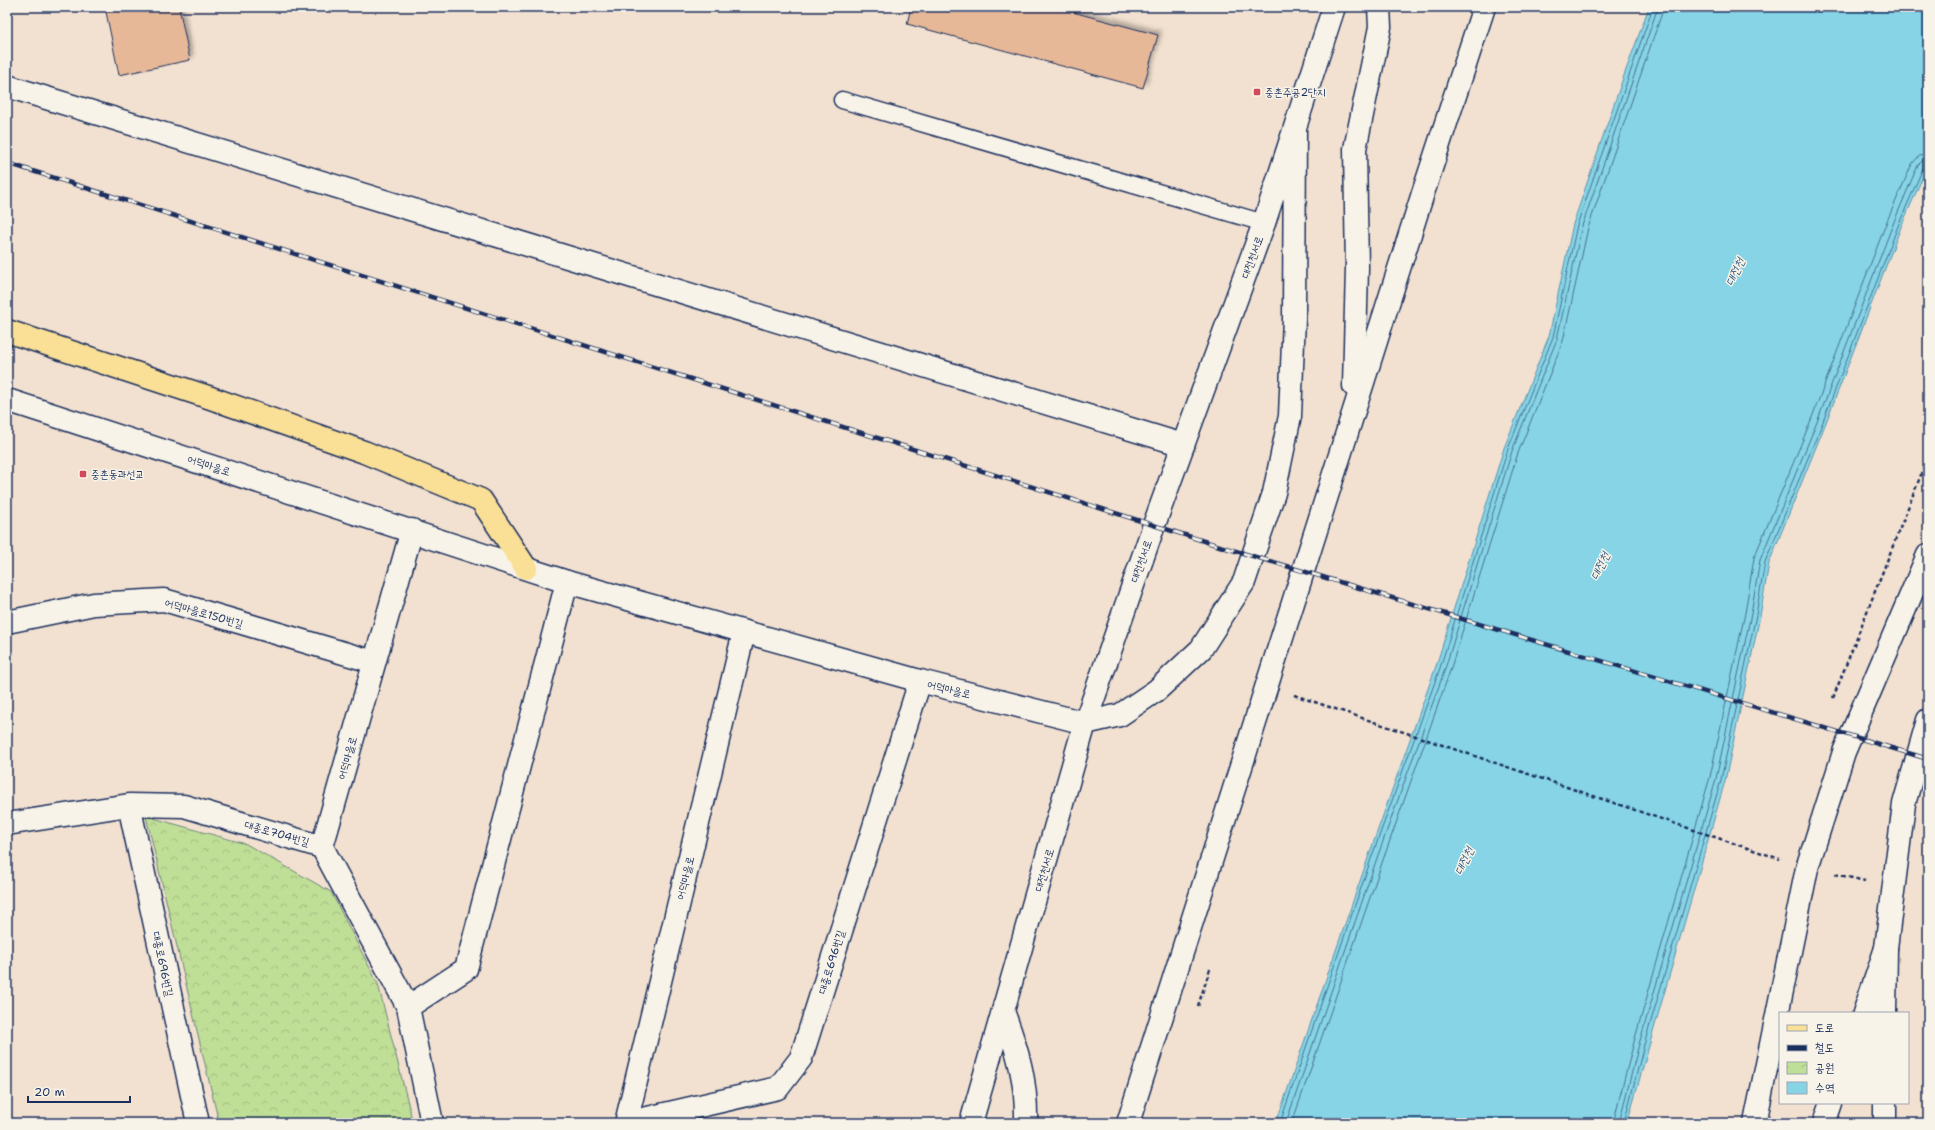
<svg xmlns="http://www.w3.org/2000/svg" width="1935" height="1130" viewBox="0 0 1935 1130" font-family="'Shantell Sans','Poor Story',sans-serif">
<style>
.park{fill:url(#park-crowns);stroke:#6d867a}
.water{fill:#86d4e5;stroke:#5b92af}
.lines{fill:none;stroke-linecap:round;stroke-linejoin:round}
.shore{stroke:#467194;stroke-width:1}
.building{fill:#e7b898;stroke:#1b2f5e;filter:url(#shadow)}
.lane-casing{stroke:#1b2f5e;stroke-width:19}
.street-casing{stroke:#1b2f5e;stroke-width:25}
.secondary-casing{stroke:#1b2f5e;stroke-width:25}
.primary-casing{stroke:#1b2f5e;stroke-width:25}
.path{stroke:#1b2f5e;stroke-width:2.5;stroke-dasharray:4 3;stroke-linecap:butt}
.lane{stroke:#f7f3e8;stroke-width:16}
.street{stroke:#f7f3e8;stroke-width:22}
.secondary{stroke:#f7f3e8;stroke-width:22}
.primary{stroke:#fadf96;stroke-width:22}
.rail-casing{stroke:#1b2f5e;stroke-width:4.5}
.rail{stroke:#f7f3e8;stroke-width:3;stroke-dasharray:9;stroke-linecap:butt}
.poi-dot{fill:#d1495b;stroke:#f7f3e8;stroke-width:1.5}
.labels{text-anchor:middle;stroke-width:3;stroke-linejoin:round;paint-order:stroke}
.poi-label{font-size:11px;fill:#1b2f5e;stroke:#f7f3e8;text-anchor:start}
.street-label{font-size:11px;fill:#1b2f5e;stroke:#f7f3e8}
.water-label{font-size:12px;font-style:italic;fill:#365880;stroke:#f7f3e8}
</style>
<defs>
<pattern id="park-crowns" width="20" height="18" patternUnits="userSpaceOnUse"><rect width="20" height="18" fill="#bfde96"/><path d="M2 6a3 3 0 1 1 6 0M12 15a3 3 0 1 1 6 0" fill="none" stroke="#a4bf84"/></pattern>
<filter id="shadow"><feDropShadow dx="3.5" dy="-3.5" stdDeviation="2" flood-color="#0004"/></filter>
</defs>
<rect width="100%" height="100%" fill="#f2e1d0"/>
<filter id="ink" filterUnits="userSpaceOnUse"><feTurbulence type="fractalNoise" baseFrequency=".025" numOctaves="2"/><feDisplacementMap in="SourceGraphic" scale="8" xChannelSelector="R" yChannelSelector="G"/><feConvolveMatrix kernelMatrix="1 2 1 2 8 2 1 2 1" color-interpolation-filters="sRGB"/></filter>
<g filter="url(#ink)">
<path class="park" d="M146,816L246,844L331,892L378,984L413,1123H219Z"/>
<path class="water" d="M1649,7H1928V165L1901,227L1825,425L1769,563L1760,616L1725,781L1627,1123H1276L1369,855L1436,666L1504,448L1549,336L1573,224L1622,81Z"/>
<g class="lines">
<path class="shore" d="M1280,1123L1372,856L1440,668L1508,449L1553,337L1577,225L1653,7
M1286,1123L1377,858L1445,669L1512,451L1557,339L1582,226L1658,7
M1292,1123L1383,860L1450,671L1518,453L1563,341L1588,228L1664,7
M1613,1123L1634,1042L1710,777L1745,613L1754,558L1811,420L1887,221L1912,164L1919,156L1928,154
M1619,1123L1639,1044L1716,779L1751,614L1760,560L1817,422L1893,224L1918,165L1922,161L1928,160
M1624,1123L1644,1045L1721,780L1756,615L1765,562L1822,424L1898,226L1923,168L1928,165"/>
</g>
<path class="building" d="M105,7H179L190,60L119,75Z
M911,7H1054L1158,35L1143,88L907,24Z"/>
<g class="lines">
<defs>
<path id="lane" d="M842,100L1264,223"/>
<path id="street" d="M7,86L1183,445
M7,622L94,604L164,600L374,662
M129,805L198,1123
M7,824L129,805L184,806L322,847L408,1007L432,1123
M322,847L412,530
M408,1007L466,969L567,582
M1885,1013L1886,948L1904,804L1928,720
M626,1123L778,1088L801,1058L920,681
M626,1123L744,632
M971,1123L1085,723
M1885,1123V1103"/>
<path id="secondary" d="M1354,386L1357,268L1355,149L1380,27L1379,7
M7,400L567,582L920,681L1085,723L1120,715L1157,690L1201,649L1244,582L1274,493L1290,416L1294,318L1295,128
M1085,723L1154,525L1264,223L1334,7
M1864,1013L1886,948
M1004,1014C1018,1051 1027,1083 1026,1123
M1128,1123L1424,190L1484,7
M1755,1123L1807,868L1844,752L1928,555
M1824,1123L1831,1103"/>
<path id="primary" d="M7,331L208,397L364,452L481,500L526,568"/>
</defs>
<use href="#lane" class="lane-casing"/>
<use href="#street" class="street-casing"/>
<use href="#secondary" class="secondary-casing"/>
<use href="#primary" class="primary-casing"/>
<path class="path" d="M1294,695L1780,859
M1833,698L1928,457
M1835,874L1865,881
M1198,1006L1210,969"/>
<use href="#lane" class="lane"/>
<use href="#street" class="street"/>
<use href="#secondary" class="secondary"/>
<use href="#primary" class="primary"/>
<defs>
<path id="rail" d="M7,163L1226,548L1928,759"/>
</defs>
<use href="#rail" class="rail-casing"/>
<use href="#rail" class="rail"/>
</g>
</g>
<g class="poi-dot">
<rect x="1253" y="88" width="8" height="8" rx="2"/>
<rect x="79" y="470" width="8" height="8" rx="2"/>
</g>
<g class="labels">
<g class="poi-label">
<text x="1265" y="96">중촌주공2단지</text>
<text x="91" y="478">중촌동과선교</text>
</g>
<g class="street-label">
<text transform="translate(1252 257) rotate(-70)" y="4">대전천서로</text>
<text transform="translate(209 465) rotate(18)" y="4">어덕마을로</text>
<text transform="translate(1141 561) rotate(-71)" y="4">대전천서로</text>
<text transform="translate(204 613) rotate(16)" y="4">어덕마을로150번길</text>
<text transform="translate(949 689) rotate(14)" y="4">어덕마을로</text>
<text transform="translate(347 758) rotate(-74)" y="4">어덕마을로</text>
<text transform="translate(277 833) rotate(16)" y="4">대종로704번길</text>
<text transform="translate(1044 870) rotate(-74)" y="4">대전천서로</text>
<text transform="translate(685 878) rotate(-76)" y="4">어덕마을로</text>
<text transform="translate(831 962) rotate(-73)" y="4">대종로696번길</text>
<text transform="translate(163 964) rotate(78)" y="4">대종로696번길</text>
</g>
<g class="water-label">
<text transform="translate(1735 272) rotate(-65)" y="4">대전천</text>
<text transform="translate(1600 566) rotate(-65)" y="4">대전천</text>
<text transform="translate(1464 861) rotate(-65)" y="4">대전천</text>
</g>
</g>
<rect width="1935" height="1130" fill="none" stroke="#f7f3e8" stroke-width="24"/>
<rect x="12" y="12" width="1911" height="1106" fill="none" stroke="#1b2f5e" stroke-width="1.5" filter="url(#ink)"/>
<rect x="1779" y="1012" width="130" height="92" fill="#f7f3e8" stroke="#9fa5b1"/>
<rect x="1787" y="1025" width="20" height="6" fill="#fadf96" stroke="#9fa5b1"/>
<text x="1815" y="1032" font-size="12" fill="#1b2f5e">도로</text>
<rect x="1787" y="1045" width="20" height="6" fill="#1b2f5e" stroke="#9fa5b1"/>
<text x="1815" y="1052" font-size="12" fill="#1b2f5e">철도</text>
<rect x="1787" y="1062" width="20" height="12" fill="url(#park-crowns)" stroke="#9fa5b1"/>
<text x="1815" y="1072" font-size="12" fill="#1b2f5e">공원</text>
<rect x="1787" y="1082" width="20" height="12" fill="#86d4e5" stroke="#9fa5b1"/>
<text x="1815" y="1092" font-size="12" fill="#1b2f5e">수역</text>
<path d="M28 1096v6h102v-6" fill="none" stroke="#1b2f5e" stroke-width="2"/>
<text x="34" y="1096" font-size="12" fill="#1b2f5e" stroke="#f7f3e8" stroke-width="3" paint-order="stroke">20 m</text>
</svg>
